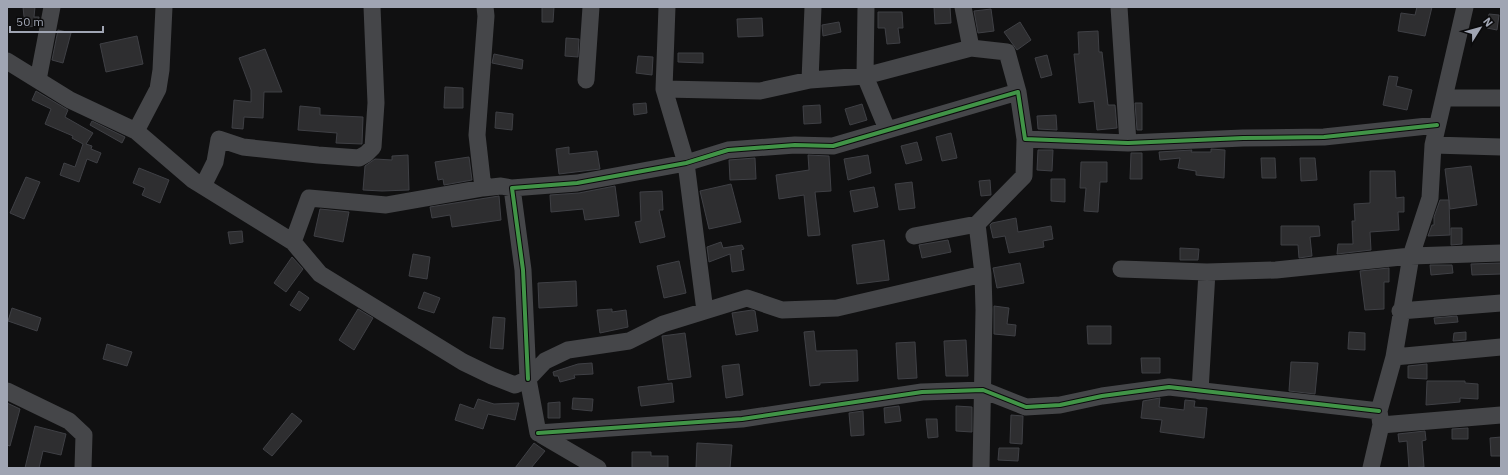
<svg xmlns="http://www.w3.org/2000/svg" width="1508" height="475" viewBox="0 0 1508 475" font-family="'IBM Plex Sans',sans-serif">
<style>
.building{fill:#2e2e30;stroke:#3f4045}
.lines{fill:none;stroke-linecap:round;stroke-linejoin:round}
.minor{stroke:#454649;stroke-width:17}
.cycleway-casing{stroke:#0b0b0c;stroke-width:6}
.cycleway{stroke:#419447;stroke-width:4}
</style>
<rect width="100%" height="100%" fill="#101011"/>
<path class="building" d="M23,7H35L34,17H39L38,26L25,27Z
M542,7H554L553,22H542Z
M934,7H950L951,23L935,24Z
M1417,7H1432L1425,36L1398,31L1401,13L1415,15Z
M991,9L994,31L978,33L974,11Z
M878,12H902L903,28H898L900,43L887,44L885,28H878Z
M1489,14L1499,15L1497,30L1487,28Z
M762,18L763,36L738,37L737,19Z
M839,22L841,32L823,36L822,25Z
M1020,22L1031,40L1017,50L1004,32Z
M58,30L71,33L63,63L52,60Z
M1098,31L1099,52H1102L1108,105H1115L1117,128L1097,130L1094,101L1079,103L1074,54H1079L1078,32Z
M137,36L143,64L106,72L100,44Z
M566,38L579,39L578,57L565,56Z
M265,49L282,92H264L263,118L244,117L243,129L232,128L234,100L251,102V90L239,58Z
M678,53H703V63L678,62Z
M494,54L523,60L522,69L492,63Z
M1047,55L1052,75L1041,78L1035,58Z
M638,56L653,57L652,75L636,73Z
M1389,76L1398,77L1396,86L1412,90L1407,110L1383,105Z
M445,87L463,88V108H444Z
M36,91L68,110L65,117L93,133L86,144L92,146L91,149L101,153L97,163L87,159L79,182L60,175L64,163L75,167L83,144L72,138L73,136L45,124L51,109L32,100Z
M646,103L647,113L634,115L633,104Z
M1135,103H1142V130H1137Z
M862,104L867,120L850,125L845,109Z
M820,105L821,123L804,124L803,106Z
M300,106L320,108V115L363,117L362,144L336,143L337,133L298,130Z
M496,112L513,114L512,130L495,128Z
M1056,115L1057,130L1038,129L1037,116Z
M92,121L125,137L122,143L90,125Z
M951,133L957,158L942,161L936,137Z
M917,142L922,160L906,164L901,146Z
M569,147V154L597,151L600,169L559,174L556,149Z
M1211,149L1225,150L1224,178L1196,175V171L1178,168L1180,158L1160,160L1159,152L1192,150L1191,152H1211Z
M1038,150H1053L1052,171L1037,170Z
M1131,153H1142V179H1130Z
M408,155L409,190L382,191L363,190L365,166L375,159L392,160V156Z
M808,155L829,156L831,191L815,192L820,235L808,236L804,195L779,199L776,175L809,170Z
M868,155L871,173L848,180L844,159Z
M469,157L472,180L444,185L443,179L438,180L435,162Z
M755,158L756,179L730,180L729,160Z
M1261,158H1275L1276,178H1262Z
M1300,158H1315L1317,180L1301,181Z
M1081,162H1107V182H1100L1098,212L1084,211L1086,188H1080Z
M1471,166L1477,205L1450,209L1445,169Z
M139,168L169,180L160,203L142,195L145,188L133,183Z
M1370,171H1395L1396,198L1404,197V212H1398L1399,230L1370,232L1371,250L1337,254L1338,244H1353L1352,221H1355L1354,204L1370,203Z
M26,177L40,182L24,219L10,213Z
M1051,179H1065V202L1051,201Z
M990,180L991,195L981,196L979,181Z
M912,182L915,208L899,210L895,184Z
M731,184L741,222L709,229L700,191Z
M615,186L619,216L585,220L583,209L551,212L550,195L579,193Z
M874,187L878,207L854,212L850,191Z
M662,191L663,210H659L665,237L640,243L635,222L641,221L640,192Z
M499,196L501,220L452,227L450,215L432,218L430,207Z
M1440,200H1449L1450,235L1428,236L1432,225H1434V217Z
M320,209L349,212L343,242L314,236Z
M1016,218L1018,232L1051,226L1053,239L1043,241L1044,247L1009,253L1005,236L993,238L990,225L992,223Z
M1281,226H1319L1320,236L1310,237L1312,256L1299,258L1298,245H1281Z
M1451,228H1462V244L1451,245Z
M242,231L243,242L230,244L228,232Z
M884,240L889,280L857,284L852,245Z
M948,240L951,252L922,258L919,245Z
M721,242L723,248L742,245L744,249L741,250L744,270L732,272L730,254L709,262L707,247Z
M1180,248L1199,249L1198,260H1180Z
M413,254L430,257L427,279L409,276Z
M292,257L303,269L286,292L274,283Z
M679,261L686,293L664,298L657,266Z
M1020,263L1024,283L997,288L993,268Z
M1501,263V274L1472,275L1471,264Z
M1430,265H1452L1453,273L1431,275Z
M1389,268V282H1384V309L1365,310L1360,271Z
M576,281L577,306L539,308L538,283Z
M299,291L309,298L300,311L290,305Z
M424,292L440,298L434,313L418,308Z
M994,306L1009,308L1007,324L1016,325L1015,336L994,334Z
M12,308L41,318L37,331L8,321Z
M358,309L373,318L354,350L339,340Z
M612,309V312L626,310L628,327L600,333L597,310Z
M752,310L755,311L758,331L736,335L732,313Z
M1457,316L1458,322L1435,324L1434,318Z
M493,317L505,318L503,349L490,348Z
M1087,326H1111V344H1088Z
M814,331L816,351L857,350L858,381L820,383V385L810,386L804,332Z
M1349,332L1365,333V350L1348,349Z
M1466,332V340L1453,341L1454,333Z
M685,333L691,377L668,380L662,336Z
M966,340L968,376H946L944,341Z
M915,342L917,378L898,379L896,343Z
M107,344L132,352L127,366L103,359Z
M1141,358H1160V373H1142Z
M1291,362L1318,363L1315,394L1289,391Z
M592,363L593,374L574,375L575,378L560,382L558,376H554L553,372L578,364Z
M739,364L743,395L726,398L722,366Z
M1427,364V379L1408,378V366Z
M1427,381H1465V383L1478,384V399L1460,398V402L1426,405Z
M672,383L674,402L641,406L638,387Z
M573,398L593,399L592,411L572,409Z
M1160,398L1159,407L1184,410L1185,400L1195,401L1194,407L1207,408L1204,438L1160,432L1162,420L1141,418L1143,401Z
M478,399L494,404L519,403L515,420L488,414L483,429L455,420L460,404L474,409Z
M560,402V418H548V403Z
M7,403L20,409L10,446L7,445Z
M899,406L901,421L885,423L884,408Z
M956,406L972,407V432L956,431Z
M863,411L864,435L851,436L849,413Z
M292,413L302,421L272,456L263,449Z
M1011,415L1023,416L1022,444L1010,443Z
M926,419H937L938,437L928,438Z
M35,426L66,434L61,455L43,451L39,468H25Z
M1468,428V439H1452V429Z
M1425,431L1426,440L1422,441L1424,467L1409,468L1407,441L1399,442L1398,434Z
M1501,437V456H1491L1490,438Z
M534,443L545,451L531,468H515Z
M697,443L732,445L730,468H696Z
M999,448H1019L1018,461L998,460Z
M632,452H651V456H668V468H632Z"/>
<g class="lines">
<path class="minor" d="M667,7L664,89L686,163L705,311
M866,7L865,76L887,129
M963,7L971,48L1007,52L1018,92
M1119,7L1128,143
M7,61L70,100L136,131L193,180L293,242L320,274L463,362L492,376L515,385L528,379L538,433L598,468
M38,80L52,7
M586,80L591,7
M810,80L813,7
M664,89L760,91L810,80L865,76L971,48
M1445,98H1501
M136,131L158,89L161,70L164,7
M1433,145L1501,147
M203,186L215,162L219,139L243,147L318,155L359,158L366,154L373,147L376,103L372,7
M483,188L477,135L486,16L485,7
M914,236L977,224
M293,242L309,198L386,205L483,188L501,186L512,188
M1121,269L1207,272L1276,270L1411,256L1501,253
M1400,311L1501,303
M1394,357L1501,347
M528,379L523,270L512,188L577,183L686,163L728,150L795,145L833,146L1018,92L1025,139L1128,143L1243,138L1324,137L1437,125
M528,379L545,361L568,350L629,341L663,324L747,298L782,310L837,308L983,274
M7,391L69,421L84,435L83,468
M1200,391L1207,272
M1381,425L1501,415
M538,433L742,419L922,392L983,390L1026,407L1060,405L1102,396L1169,387L1379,411
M981,468L984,310L983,274L977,224L1024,176L1025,139
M1371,468L1381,425L1379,411L1394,357L1411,256L1430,198L1433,145L1465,7"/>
<defs>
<path id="cycleway" d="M528,379L523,270L512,188L577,183L686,163L728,150L795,145L833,146L1018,92L1025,139L1128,143L1243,138L1324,137L1437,125
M538,433L742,419L922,392L983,390L1026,407L1060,405L1102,396L1169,387L1379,411"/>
</defs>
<use href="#cycleway" class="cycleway-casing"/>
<use href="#cycleway" class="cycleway"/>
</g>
<rect width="1508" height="475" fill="none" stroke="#a0a5b3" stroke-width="16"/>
<g transform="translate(1480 28) rotate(53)" stroke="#0b0b0c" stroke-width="3" paint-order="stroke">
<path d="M0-3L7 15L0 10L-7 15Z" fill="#a0a5b3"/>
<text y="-6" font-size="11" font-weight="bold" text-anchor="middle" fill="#a0a5b3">N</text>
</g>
<path d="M10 26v6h93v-6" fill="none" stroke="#a0a5b3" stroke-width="2"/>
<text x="16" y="26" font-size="12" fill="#a0a5b3" stroke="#0b0b0c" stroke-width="3" paint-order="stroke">50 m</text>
</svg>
